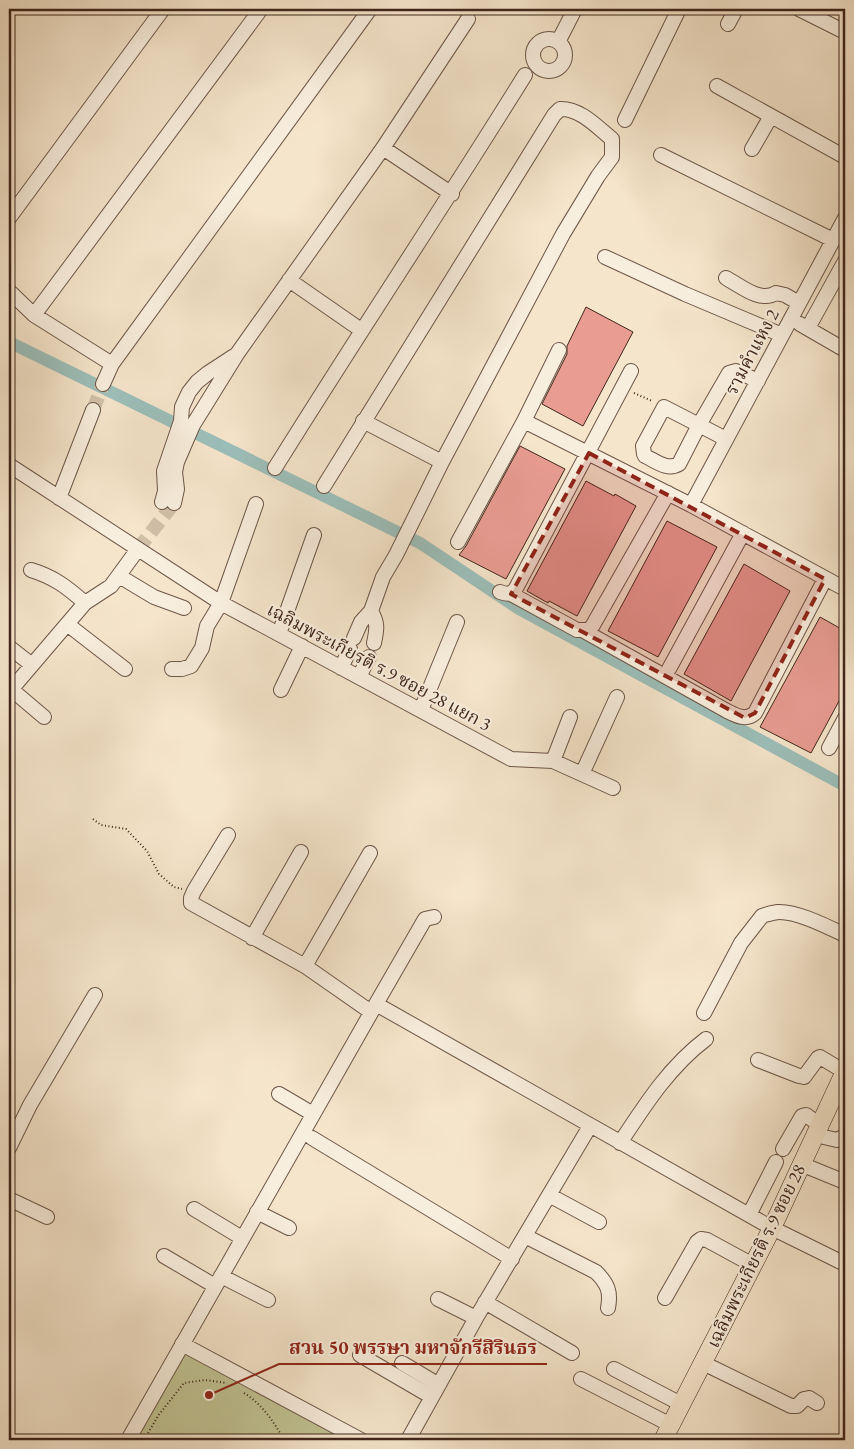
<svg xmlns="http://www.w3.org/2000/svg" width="854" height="1449" viewBox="0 0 854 1449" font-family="'EB Garamond','Noto Serif Thai',serif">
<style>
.green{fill:#c1c393;stroke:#807458}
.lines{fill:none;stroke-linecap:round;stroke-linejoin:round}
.canal{stroke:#9cbfba;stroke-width:12}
.building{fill:#e89c92;stroke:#40261c}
.minor-tunnel{stroke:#d1bfa8;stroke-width:14;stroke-dasharray:14 7;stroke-linecap:butt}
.minor-casing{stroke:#6d5648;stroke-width:16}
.major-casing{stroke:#40261c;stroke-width:19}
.path{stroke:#40261c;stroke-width:2;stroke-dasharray:1 2.5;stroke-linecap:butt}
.minor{stroke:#f8eedd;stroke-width:14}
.major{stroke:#f5e5cb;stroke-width:18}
.marked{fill:#8f2418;fill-opacity:0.2;stroke:#8f2418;stroke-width:4;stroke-dasharray:10 6;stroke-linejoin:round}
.labels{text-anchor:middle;stroke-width:4.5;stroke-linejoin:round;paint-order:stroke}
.street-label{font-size:18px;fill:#40261c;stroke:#f8eedd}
.leader{fill:none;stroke:#8f2418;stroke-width:2}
.callout-dot{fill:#8f2418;stroke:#f8eedd;stroke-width:2}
.callout-label{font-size:19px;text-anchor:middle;font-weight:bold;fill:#8f2418;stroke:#f8eedd;stroke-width:4.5;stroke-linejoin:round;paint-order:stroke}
</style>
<rect width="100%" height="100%" fill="#f5e5cb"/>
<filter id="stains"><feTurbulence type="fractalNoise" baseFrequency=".004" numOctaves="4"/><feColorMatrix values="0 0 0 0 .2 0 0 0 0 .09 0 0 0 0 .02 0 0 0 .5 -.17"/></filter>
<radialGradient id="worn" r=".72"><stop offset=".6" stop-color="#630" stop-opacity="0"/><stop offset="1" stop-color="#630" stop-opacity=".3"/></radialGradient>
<path class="green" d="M181,1349L345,1440H129Z"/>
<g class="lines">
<path class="canal" d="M9,342L420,543L519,609L845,786"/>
</g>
<path class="building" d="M586,307L633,332L583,426L542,404L567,354V346Z
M520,446L565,469L506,579L459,555L466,546Z
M586,481L614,496L615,494L636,506L577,616L549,601L548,603L527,591Z
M667,521L717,547L658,657L608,631Z
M744,564L790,591L731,701L684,674Z
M820,617L845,631V690L811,753L760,727Z"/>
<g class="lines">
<path class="minor-tunnel" d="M93,410L103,384
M138,549L174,503"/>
<defs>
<path id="minor" d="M799,9L845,32
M728,24L736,9
M533 55a16 16 0 1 1 32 0a16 16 0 1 1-32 0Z
M558,42L575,9
M717,86L845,157
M625,120L679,9
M383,148L452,194
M752,149L771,116
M661,155L833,240
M9,218L163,9
M605,257L685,294L782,335
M726,278C741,286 760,303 776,293L785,295L799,303
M289,280L361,330
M9,291L34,315L112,364
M34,315L261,9
M800,324L845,350
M808,328L845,261
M103,384L112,364L370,9
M664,407L699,425L679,464C667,471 656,461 645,456L644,454L643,446Z
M363,421L442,462
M524,421L559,350
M726,439L699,425L729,373L736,371L758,381
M9,465L221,603L511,759L553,761L613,788
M275,468C357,336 443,207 525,75
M324,486L554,115L560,109C580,108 597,127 612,139V157L598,176L563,234L442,462L396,555L383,577L371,611L361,622L354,638
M59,498L93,410
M162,502L165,491L164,471L181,421L182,407L189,392L197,382L208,373L234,356
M174,503L177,489L175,472L177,462L193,425L237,354L383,148L468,19
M691,505L845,218
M458,542L524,421L691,505L845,589
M31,570C54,577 67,587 85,603
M119,576L154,597L184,608
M500,592C506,594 509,595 515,590L631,371
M511,594L577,630H589L593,625L668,493
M371,611C378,623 377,629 374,643
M67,624L125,669
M584,631L727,711C737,716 746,721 755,713L825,579
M279,634L314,535
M9,647L32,665
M341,668L350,649
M172,669H182L191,666L202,648L207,626L221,603L256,504
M669,669L743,533
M359,677L369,657
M11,689L44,717
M281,690L302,646
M9,692L85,603L111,586L138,549
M421,710L457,622
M829,748L845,718
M553,761L570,717
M582,774L617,697
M228,835L194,891L191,898V903L305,966L371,1012
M252,938L301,852
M305,966L370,853
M376,1004L425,919L434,917
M704,1013L741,943L762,916C767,914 772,913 778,912C797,911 828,927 845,935
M758,1060L799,1076L804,1077L818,1058L820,1057L845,1072
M279,1094L313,1114
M815,1135L837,1140L845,1136
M312,1138L512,1259
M620,1143C645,1105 669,1067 706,1039
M9,1148L30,1105L95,995
M783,1149L802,1116L806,1115L820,1125
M801,1164L845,1182
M549,1195L599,1222
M9,1199L47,1217
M194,1209L242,1238
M257,1212L289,1228
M749,1215L776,1162
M525,1236L596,1272C608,1284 611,1292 608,1308
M164,1256L215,1286
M221,1276L268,1300
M665,1298L697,1242L701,1239L707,1240L753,1265
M438,1299L476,1318
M485,1302L572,1353
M182,1344L361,1440
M360,1355L432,1397
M402,1363L439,1385
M703,1363L791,1406H797L804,1399L809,1398L817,1403
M614,1369L681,1404
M581,1379L671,1425
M128,1440L376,1004L772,1228L845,1264
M408,1440L476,1318L590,1126"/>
<path id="major" d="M663,1440L772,1228L845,1071"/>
</defs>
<use href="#minor" class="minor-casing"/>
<use href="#major" class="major-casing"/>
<path class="path" d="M634,393L652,401
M93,819L101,825L126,829L147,851L159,874L174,887L182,889
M244,1393C262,1404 274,1422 284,1440
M148,1433L158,1416L184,1383L205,1380L227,1383"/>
<use href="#minor" class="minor"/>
<use href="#major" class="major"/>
</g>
<path class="marked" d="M589,453L825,579L755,713L745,718L511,594Z"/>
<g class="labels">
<g class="street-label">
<text transform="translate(752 352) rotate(-62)" y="6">รามคำแหง 2</text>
<text transform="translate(379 667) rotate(28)" y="6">เฉลิมพระเกียรติ ร.9 ซอย 28 แยก 3</text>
<text transform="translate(756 1256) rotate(-64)" y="6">เฉลิมพระเกียรติ ร.9 ซอย 28</text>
</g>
</g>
<path class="leader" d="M209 1395L279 1364H547"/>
<circle class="callout-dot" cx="209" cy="1395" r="5"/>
<g class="callout-label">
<text x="413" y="1354">สวน 50 พรรษา มหาจักรีสิรินธร</text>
</g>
<rect width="854" height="1449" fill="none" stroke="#f5e5cb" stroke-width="30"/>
<rect x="10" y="10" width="834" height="1429" fill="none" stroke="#40261c" stroke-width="2.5"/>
<rect x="15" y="15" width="824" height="1419" fill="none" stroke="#40261c"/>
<rect width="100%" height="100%" filter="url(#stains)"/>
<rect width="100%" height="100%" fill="url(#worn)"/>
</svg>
